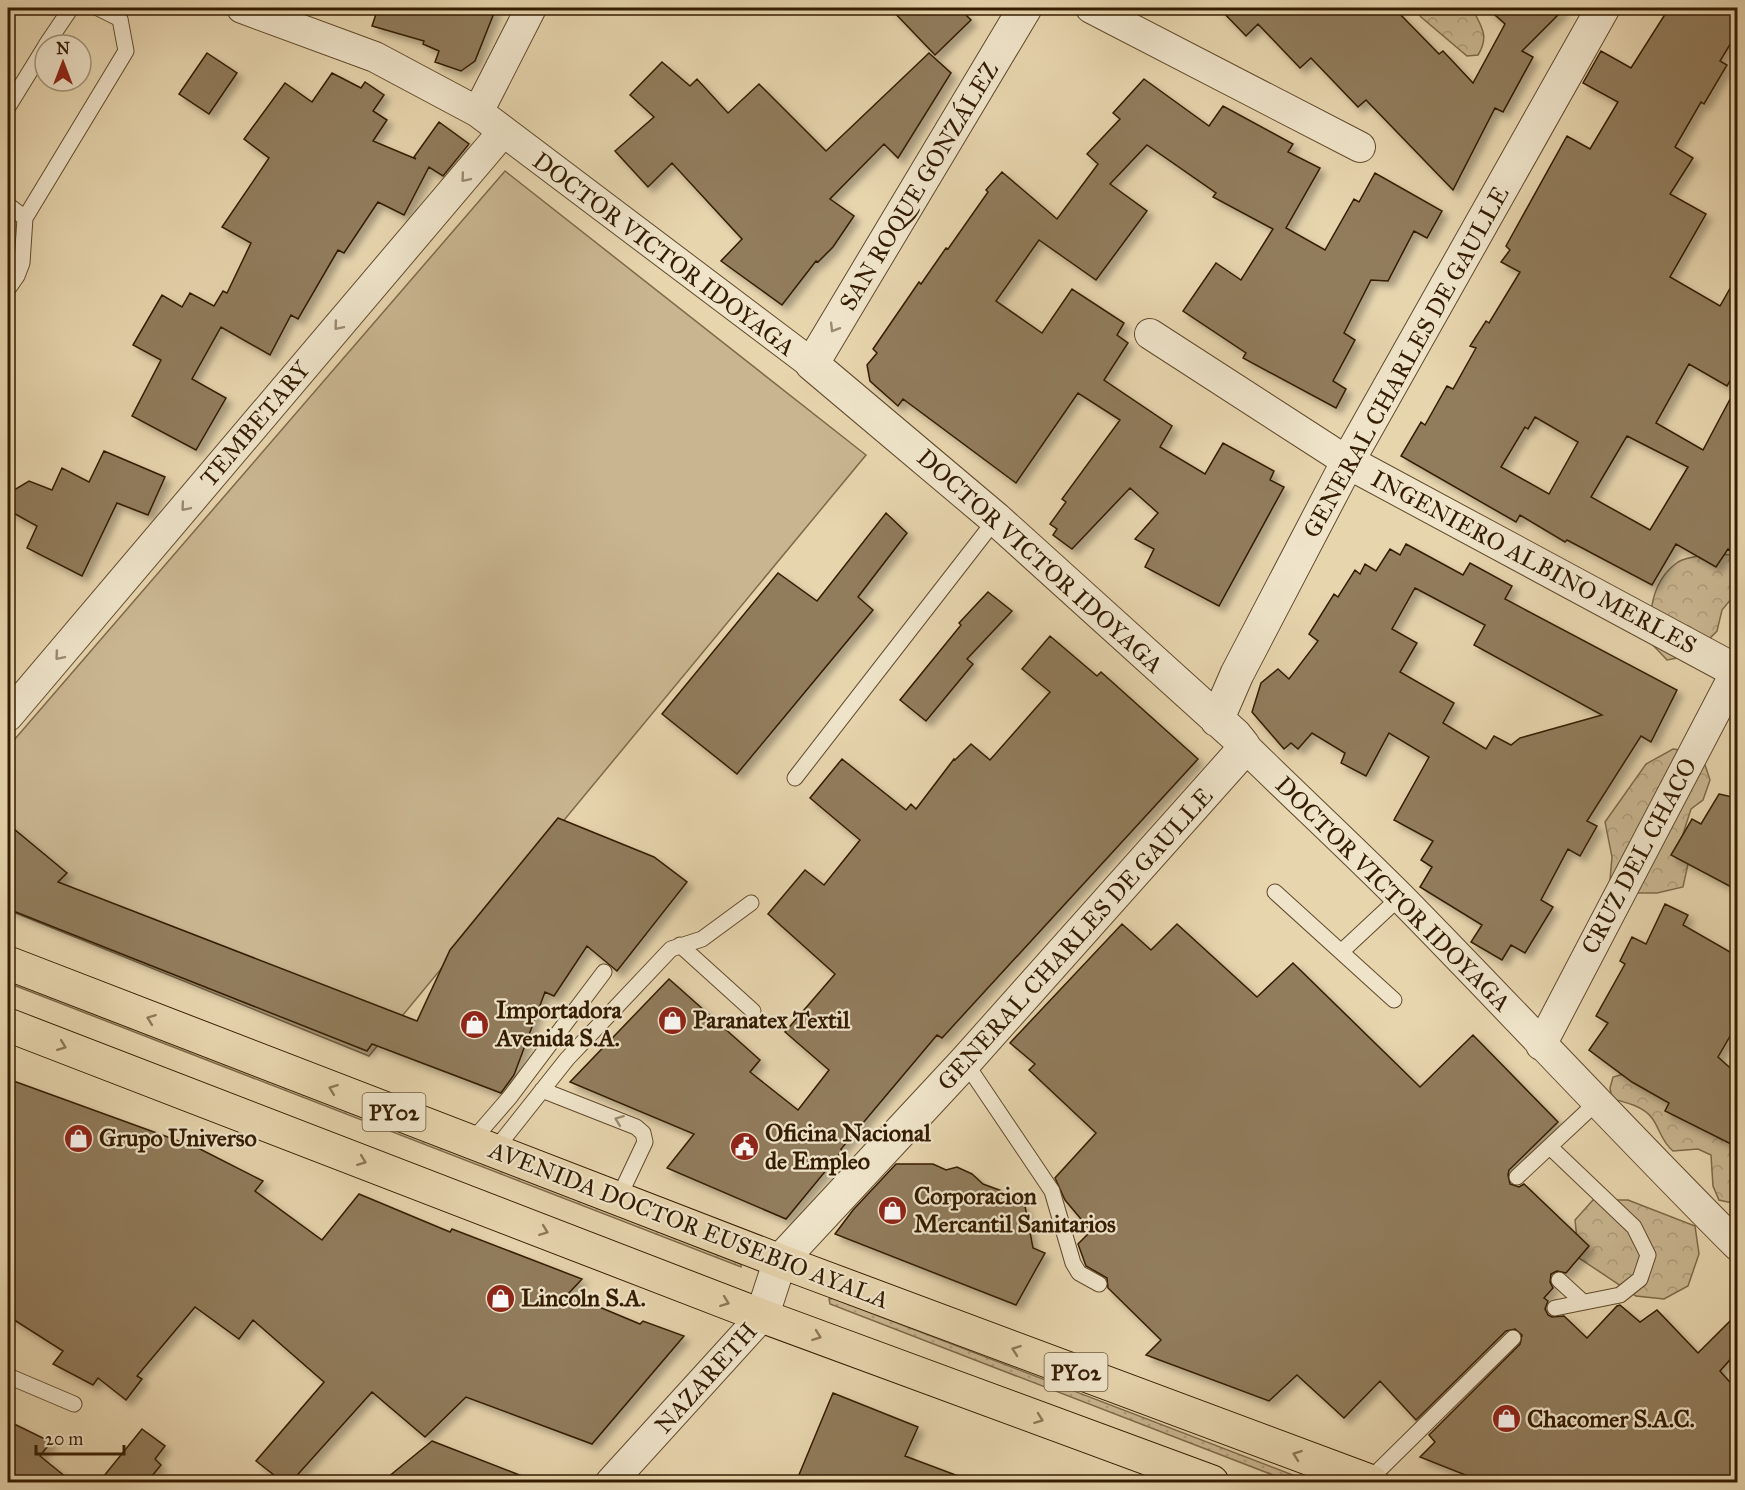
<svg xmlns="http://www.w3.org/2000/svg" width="1745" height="1490" viewBox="0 0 1745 1490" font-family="'IM FELL Great Primer',serif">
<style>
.grass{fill:url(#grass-dots);stroke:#7e6949;stroke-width:1.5}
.forest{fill:url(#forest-crowns);stroke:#7e6949;stroke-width:1.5}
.pitch{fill:#c9b691;stroke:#7e6949;stroke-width:1.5}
.building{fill:#917c5b;stroke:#341c01;stroke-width:1.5;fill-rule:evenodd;filter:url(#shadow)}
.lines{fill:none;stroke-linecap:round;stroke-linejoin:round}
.service-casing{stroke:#614a2c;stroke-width:17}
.minor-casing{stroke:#614a2c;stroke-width:32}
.tertiary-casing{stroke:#614a2c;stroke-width:35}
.trunk-casing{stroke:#341c01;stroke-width:35}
.service{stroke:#efe4ca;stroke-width:15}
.minor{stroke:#efe4ca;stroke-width:30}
.tertiary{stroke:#efe4ca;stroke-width:33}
.trunk{stroke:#e7d5ae;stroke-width:33}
.oneway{stroke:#9b8a70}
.oneway2{stroke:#8e7858}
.labels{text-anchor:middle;stroke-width:4.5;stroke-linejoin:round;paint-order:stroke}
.shield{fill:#efe4ca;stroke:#6c583d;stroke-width:1.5}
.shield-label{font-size:22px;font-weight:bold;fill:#341c01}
.street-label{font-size:24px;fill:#341c01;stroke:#efe4ca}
.poi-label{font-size:24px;font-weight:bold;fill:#341c01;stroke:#efe4ca;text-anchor:start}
</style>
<defs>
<pattern id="grass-dots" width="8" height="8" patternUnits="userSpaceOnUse" patternTransform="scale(1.5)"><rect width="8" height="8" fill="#c9b691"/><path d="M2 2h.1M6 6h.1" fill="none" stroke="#ad9c7b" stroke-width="1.8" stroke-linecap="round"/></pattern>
<pattern id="forest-crowns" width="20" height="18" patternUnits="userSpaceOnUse" patternTransform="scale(1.5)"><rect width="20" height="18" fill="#c9b691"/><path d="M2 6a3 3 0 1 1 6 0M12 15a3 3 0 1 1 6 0" fill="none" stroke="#ad9c7b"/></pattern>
<filter id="shadow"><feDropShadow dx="5.5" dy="5.5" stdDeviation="3" flood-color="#0004"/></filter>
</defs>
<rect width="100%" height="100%" fill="#e7d5ae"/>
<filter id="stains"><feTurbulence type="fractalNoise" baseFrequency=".00333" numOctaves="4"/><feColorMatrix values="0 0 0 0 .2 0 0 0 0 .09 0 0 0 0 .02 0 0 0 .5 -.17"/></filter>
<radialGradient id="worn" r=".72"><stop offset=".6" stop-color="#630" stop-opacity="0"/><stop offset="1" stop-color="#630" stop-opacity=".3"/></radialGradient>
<path class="grass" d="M8,976L741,1264V1267L8,983Z
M832,1298L1311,1482H1291L830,1304L829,1299Z"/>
<path class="forest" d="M1415,8H1472C1481,26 1490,36 1478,55L1467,56L1421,17Z
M1710,554L1737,555V592L1722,610L1717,631L1693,655L1667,660L1649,641C1650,611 1651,581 1678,562C1686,557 1701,556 1710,554Z
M1673,749L1701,753L1710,780L1703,800L1691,809L1683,834L1688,864L1683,887L1657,893H1629L1610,880L1612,857L1605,822L1646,764Z
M1641,1069L1724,1123L1737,1125V1198L1732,1203L1719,1200L1713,1186L1711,1155L1698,1149L1673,1151C1661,1141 1660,1129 1652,1118C1643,1106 1625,1102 1612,1099L1610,1088L1613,1077Z
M1593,1200H1628L1695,1226L1699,1254L1688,1286L1664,1299L1636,1296L1579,1258L1575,1220Z"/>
<path class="pitch" d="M505,171L866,455L369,1056L8,910V747Z"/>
<path class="building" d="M378,8H496L475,61L461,71L435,62L439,51L423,44L424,41L372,26Z
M890,8H959L971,20L935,55Z
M1219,8H1394L1439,54L1443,51L1473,83L1505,24L1487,8H1565L1522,51L1533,57L1503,112L1495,108L1453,190L1366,100L1358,107L1311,58L1300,68L1258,24L1246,36Z
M1669,8H1737V33L1720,61L1727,65L1704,104L1701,102L1675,147L1693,158L1670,194L1706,214L1670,277L1720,306L1737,276V368L1727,386L1689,364L1656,423L1703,450L1737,386V554L1728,549L1716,567L1676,544L1652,585L1567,540L1565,542L1520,515L1516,522L1401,456L1421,422L1425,425L1447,386L1453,389L1476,348L1470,346L1486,321L1489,323L1520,272L1501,262L1510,250L1506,246L1567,136L1590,149L1618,102L1583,83L1601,51L1631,68ZM1535,417L1578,442L1549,494L1501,467L1525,427L1528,429ZM1627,436L1688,467L1650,530L1591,497Z
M207,53L237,73L209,114L179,94Z
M929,53L951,73L898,158L884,144L830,199L854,216L833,247L818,262L816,261L782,305L721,261L742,239L672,163L648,187L615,151L654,117L630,95L662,62L690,86L697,79L728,113L759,84L826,151Z
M332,73L361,88L365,82L384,95L373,111L387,120L373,141L416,159L414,157L439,122L469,144L443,176L429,167L404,215L378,202L344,253L338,250L298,319L291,315L270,355L221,327L192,379L226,398L196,450L132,416L161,360L133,345L162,295L182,307L190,293L214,306L223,291L227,293L251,243L222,227L269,158L244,139L285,83L312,102Z
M1144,79L1209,126L1223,106L1293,144L1288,152L1320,168L1286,228L1325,250L1354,199L1359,202L1375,173L1442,211L1427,238L1414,231L1388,281L1371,280L1344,333L1355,340L1333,381L1346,389L1336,408L1243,358L1246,353L1183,311L1216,263L1241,280L1273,229L1213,197L1216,193L1147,145L1110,184L1147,211L1096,280L1039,240L996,301L1042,333L1072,289L1124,323L1117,335L1128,343L1104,380L1172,426L1160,447L1205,474L1223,443L1274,471L1270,480L1284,487L1219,606L1145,567L1154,549L1135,539L1158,513L1130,488L1072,549L1053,535L1057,529L1050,524L1066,502L1062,499L1120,420L1078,393L1016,483L903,399L898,406L870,381L867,365L877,353L873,349L919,282L921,284L946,248L948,249L988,192L986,190L1002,172L1057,219L1098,164L1087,154L1120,119L1113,113Z
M104,451L165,477L148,515L117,503L82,576L27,548L37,526L8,510V501L14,490L29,481L52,490L62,468L89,482Z
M886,513L907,533L858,597L873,610L737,774L662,714L778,573L817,601Z
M1406,544L1463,575L1470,563L1512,586L1505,599L1677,690L1651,742L1641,736L1587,821L1597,826L1580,856L1568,849L1541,900L1553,907L1525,953L1511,945L1502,960L1471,942L1482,925L1420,887L1432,867L1421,860L1433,841L1394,820L1429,757L1389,733L1366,776L1341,763L1345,753L1312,733L1298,749L1291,743L1284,749L1252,712L1261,683L1278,669L1289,679L1318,641L1309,634L1334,594L1338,597L1355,570L1360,574L1365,564L1376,571L1390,549L1400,555ZM1415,588L1485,625L1474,645L1602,715L1520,738L1511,745L1494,736L1486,749L1443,723L1454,703L1400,672L1417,643L1392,629Z
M988,592L1012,611L967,659L973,664L926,721L900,700L961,625L959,623Z
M1050,636L1097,676L1101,672L1198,759L942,1038L937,1035L841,1149L842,1151L786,1219L667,1168L694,1134L570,1082L669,979L760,1060L750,1072L798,1110L829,1070L785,1032L835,974L768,914L805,870L824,885L860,840L810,798L842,759L906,810L911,804L916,809L954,759L955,760L971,744L990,760L1050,692L1022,669Z
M1719,794L1737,798V890L1671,855L1692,819L1701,824Z
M558,818L654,857L687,882L617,971L587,946L554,996L545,992L514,1075L501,1093L372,1044L367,1051L8,909V824L67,873L58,882L417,1021L450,950Z
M1665,904L1688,915L1683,925L1737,956V1024L1718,1057L1737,1074V1147L1665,1111L1669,1103L1632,1082L1589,1050L1608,1023L1596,1016L1625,964L1620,961L1632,937L1646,944Z
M1122,924L1151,950L1177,924L1257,997L1293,963L1420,1087L1473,1035L1558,1122L1509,1170L1508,1175L1510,1184L1519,1187L1524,1184L1589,1246L1566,1273L1557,1271L1551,1274L1550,1282L1553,1288L1544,1298L1548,1301L1545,1309L1548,1315L1552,1317L1564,1316L1587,1338L1617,1306L1620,1305L1640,1322L1657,1310L1698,1353L1737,1314V1352L1720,1371L1737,1390V1482H1483L1420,1457L1435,1442L1429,1435L1520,1344L1522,1335L1515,1329L1506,1331L1416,1420L1380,1381L1344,1418L1297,1375L1269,1401L1146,1355L1161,1340L1108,1288L1107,1278L1086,1266L1078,1244L1091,1231L1065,1200L1055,1178L1096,1133L1029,1070L1035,1064L1010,1043Z
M8,1079L198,1148L263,1181L255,1191L322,1240L359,1194L450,1232L452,1229L582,1279L568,1294L640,1324L643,1321L684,1336L592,1444L466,1397L425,1437L372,1392L291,1482H283L256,1461L324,1382L253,1320L239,1339L195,1307L137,1376L142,1379L126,1400L98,1378L93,1385L53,1364L63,1351L8,1316Z
M896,1164H933L946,1170L957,1167L972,1174L983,1184L1010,1194L1025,1206L1033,1248L1045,1253L1016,1305L835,1234L853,1210Z
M833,1393L918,1427L905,1456L969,1480V1482H796Z
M8,1421L51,1442L40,1456L72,1482H8Z
M142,1429L165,1446L155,1459L161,1465L147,1482H99Z
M432,1441L535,1481V1482H382Z"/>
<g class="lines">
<defs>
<path id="service" d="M46,45L71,8
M8,107L45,47
M8,205L25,218
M8,289L17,276L22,263L25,218L126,51L120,19L98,8
M795,778L996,519
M1275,892L1394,1000
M680,945L753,1011
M1341,952L1400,897
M965,1062L1052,1191L1073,1263L1079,1273L1099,1284
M542,1090L636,1127L643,1133L645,1142L618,1199
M471,1142L510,1097L604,972
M1550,1147L1634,1227L1648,1255L1640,1279L1620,1295L1555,1308
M494,1151L567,1059L671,949L702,939L751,903
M1517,1177L1596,1103
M1559,1280L1583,1302
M8,1376L74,1404
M1368,1481L1513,1338"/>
<path id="minor" d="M242,8L375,57L478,112L812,364
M1091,8L1360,147
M478,112L531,8
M1150,334L1348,462
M8,716L502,133
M1243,745C1296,797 1350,847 1403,900C1515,1014 1624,1132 1738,1246
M1541,1045L1738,668
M611,1482L762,1316"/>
<path id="tertiary" d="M1348,462L1738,672
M1217,720L1237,674L1354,450L1603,8
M762,1316L780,1261L965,1062L1237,757L1243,745L1235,735L996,519L812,364L1025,8"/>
<path id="trunk" d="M8,963L780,1261L1372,1482
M8,1025L762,1316L1212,1482"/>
</defs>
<use href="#service" class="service-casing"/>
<use href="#minor" class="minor-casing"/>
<use href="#tertiary" class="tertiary-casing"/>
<use href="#trunk" class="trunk-casing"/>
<use href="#service" class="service"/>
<use href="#minor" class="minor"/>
<use href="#tertiary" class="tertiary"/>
<use href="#trunk" class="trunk"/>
</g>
<defs><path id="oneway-chevron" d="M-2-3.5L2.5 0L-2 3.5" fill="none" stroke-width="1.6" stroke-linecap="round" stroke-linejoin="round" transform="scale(1.5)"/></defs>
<g class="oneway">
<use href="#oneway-chevron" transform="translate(465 178) rotate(130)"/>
<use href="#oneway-chevron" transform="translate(338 326) rotate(130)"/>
<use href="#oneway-chevron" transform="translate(834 328) rotate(121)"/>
<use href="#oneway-chevron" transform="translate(185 507) rotate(130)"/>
<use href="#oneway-chevron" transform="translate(59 656) rotate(130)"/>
<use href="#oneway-chevron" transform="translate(619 1120) rotate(-159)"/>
</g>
<g class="oneway2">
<use href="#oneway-chevron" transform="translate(151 1019) rotate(-159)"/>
<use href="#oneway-chevron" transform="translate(62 1046) rotate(21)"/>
<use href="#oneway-chevron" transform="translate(333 1089) rotate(-159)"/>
<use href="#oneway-chevron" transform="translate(362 1161) rotate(21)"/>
<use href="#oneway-chevron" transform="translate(544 1231) rotate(21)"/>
<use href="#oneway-chevron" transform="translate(725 1302) rotate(21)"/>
<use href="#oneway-chevron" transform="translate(817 1336) rotate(20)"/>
<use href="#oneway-chevron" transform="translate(1016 1350) rotate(-160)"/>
<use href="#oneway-chevron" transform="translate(1039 1419) rotate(20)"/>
<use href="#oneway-chevron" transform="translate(1297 1455) rotate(-160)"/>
</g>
<defs>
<symbol id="shop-disc" viewBox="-11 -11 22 22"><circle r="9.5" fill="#8f2418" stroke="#efe4ca"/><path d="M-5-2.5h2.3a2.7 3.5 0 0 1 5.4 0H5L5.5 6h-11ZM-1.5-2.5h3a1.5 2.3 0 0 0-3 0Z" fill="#fff"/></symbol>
<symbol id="civic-disc" viewBox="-11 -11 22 22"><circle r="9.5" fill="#8f2418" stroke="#efe4ca"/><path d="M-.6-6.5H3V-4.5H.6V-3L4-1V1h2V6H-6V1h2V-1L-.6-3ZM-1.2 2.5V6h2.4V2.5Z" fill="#fff"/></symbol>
</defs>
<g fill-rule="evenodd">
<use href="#shop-disc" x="656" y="1004" width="33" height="33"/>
<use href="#shop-disc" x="458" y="1008" width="33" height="33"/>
<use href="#shop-disc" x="62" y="1122" width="33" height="33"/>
<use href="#civic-disc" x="728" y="1130" width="33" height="33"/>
<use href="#shop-disc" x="876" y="1194" width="33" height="33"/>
<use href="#shop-disc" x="484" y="1282" width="33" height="33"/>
<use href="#shop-disc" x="1490" y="1402" width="33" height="33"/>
</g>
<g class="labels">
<g class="shield">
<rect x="362.5" y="1093" width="63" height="38" rx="4.5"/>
<rect x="1044.5" y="1353" width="63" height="38" rx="4.5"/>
</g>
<g class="shield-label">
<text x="394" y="1120">PY02</text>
<text x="1076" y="1380">PY02</text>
</g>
<g class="street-label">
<text transform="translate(919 186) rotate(-59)" y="8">SAN ROQUE GONZÁLEZ</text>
<text transform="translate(664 254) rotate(37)" y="8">DOCTOR VICTOR IDOYAGA</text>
<text transform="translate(1406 362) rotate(-61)" y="8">GENERAL CHARLES DE GAULLE</text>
<text transform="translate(255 424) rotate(-50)" y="8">TEMBETARY</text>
<text transform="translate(1040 561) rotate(42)" y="8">DOCTOR VICTOR IDOYAGA</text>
<text transform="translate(1534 562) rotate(28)" y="8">INGENIERO ALBINO MERLES</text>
<text transform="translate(1639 856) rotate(-62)" y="8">CRUZ DEL CHACO</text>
<text transform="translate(1393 894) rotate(45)" y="8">DOCTOR VICTOR IDOYAGA</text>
<text transform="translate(1075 939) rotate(-48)" y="8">GENERAL CHARLES DE GAULLE</text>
<text transform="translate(689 1225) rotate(21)" y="8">AVENIDA DOCTOR EUSEBIO AYALA</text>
<text transform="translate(706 1378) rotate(-48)" y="8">NAZARETH</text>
</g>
<g class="poi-label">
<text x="496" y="1018">Importadora<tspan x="496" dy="28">Avenida S.A.</tspan></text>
<text x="693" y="1028">Paranatex Textil</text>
<text x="765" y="1141">Oficina Nacional<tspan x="765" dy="28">de Empleo</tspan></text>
<text x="99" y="1146">Grupo Universo</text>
<text x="914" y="1204">Corporacion<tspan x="914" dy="28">Mercantil Sanitarios</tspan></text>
<text x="521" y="1306">Lincoln S.A.</text>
<text x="1527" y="1427">Chacomer S.A.C.</text>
</g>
</g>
<rect width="1745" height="1490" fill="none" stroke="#e7d5ae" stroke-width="30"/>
<rect x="9" y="9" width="1727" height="1472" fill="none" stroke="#341c01" stroke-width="3"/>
<rect x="15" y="15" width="1715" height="1460" fill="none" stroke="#341c01" stroke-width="1.5"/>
<g transform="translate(63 63)"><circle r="28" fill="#efe4ca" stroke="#a4947a" stroke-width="1.5"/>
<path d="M0-4.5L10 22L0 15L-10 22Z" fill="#8f2418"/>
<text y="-9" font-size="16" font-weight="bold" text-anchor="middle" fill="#341c01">N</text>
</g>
<path d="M36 1445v9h88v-9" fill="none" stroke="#341c01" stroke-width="3"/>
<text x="45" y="1445" font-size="18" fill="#341c01" stroke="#efe4ca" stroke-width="4.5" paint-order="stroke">20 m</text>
<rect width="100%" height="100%" filter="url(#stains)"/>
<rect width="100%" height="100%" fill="url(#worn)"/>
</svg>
